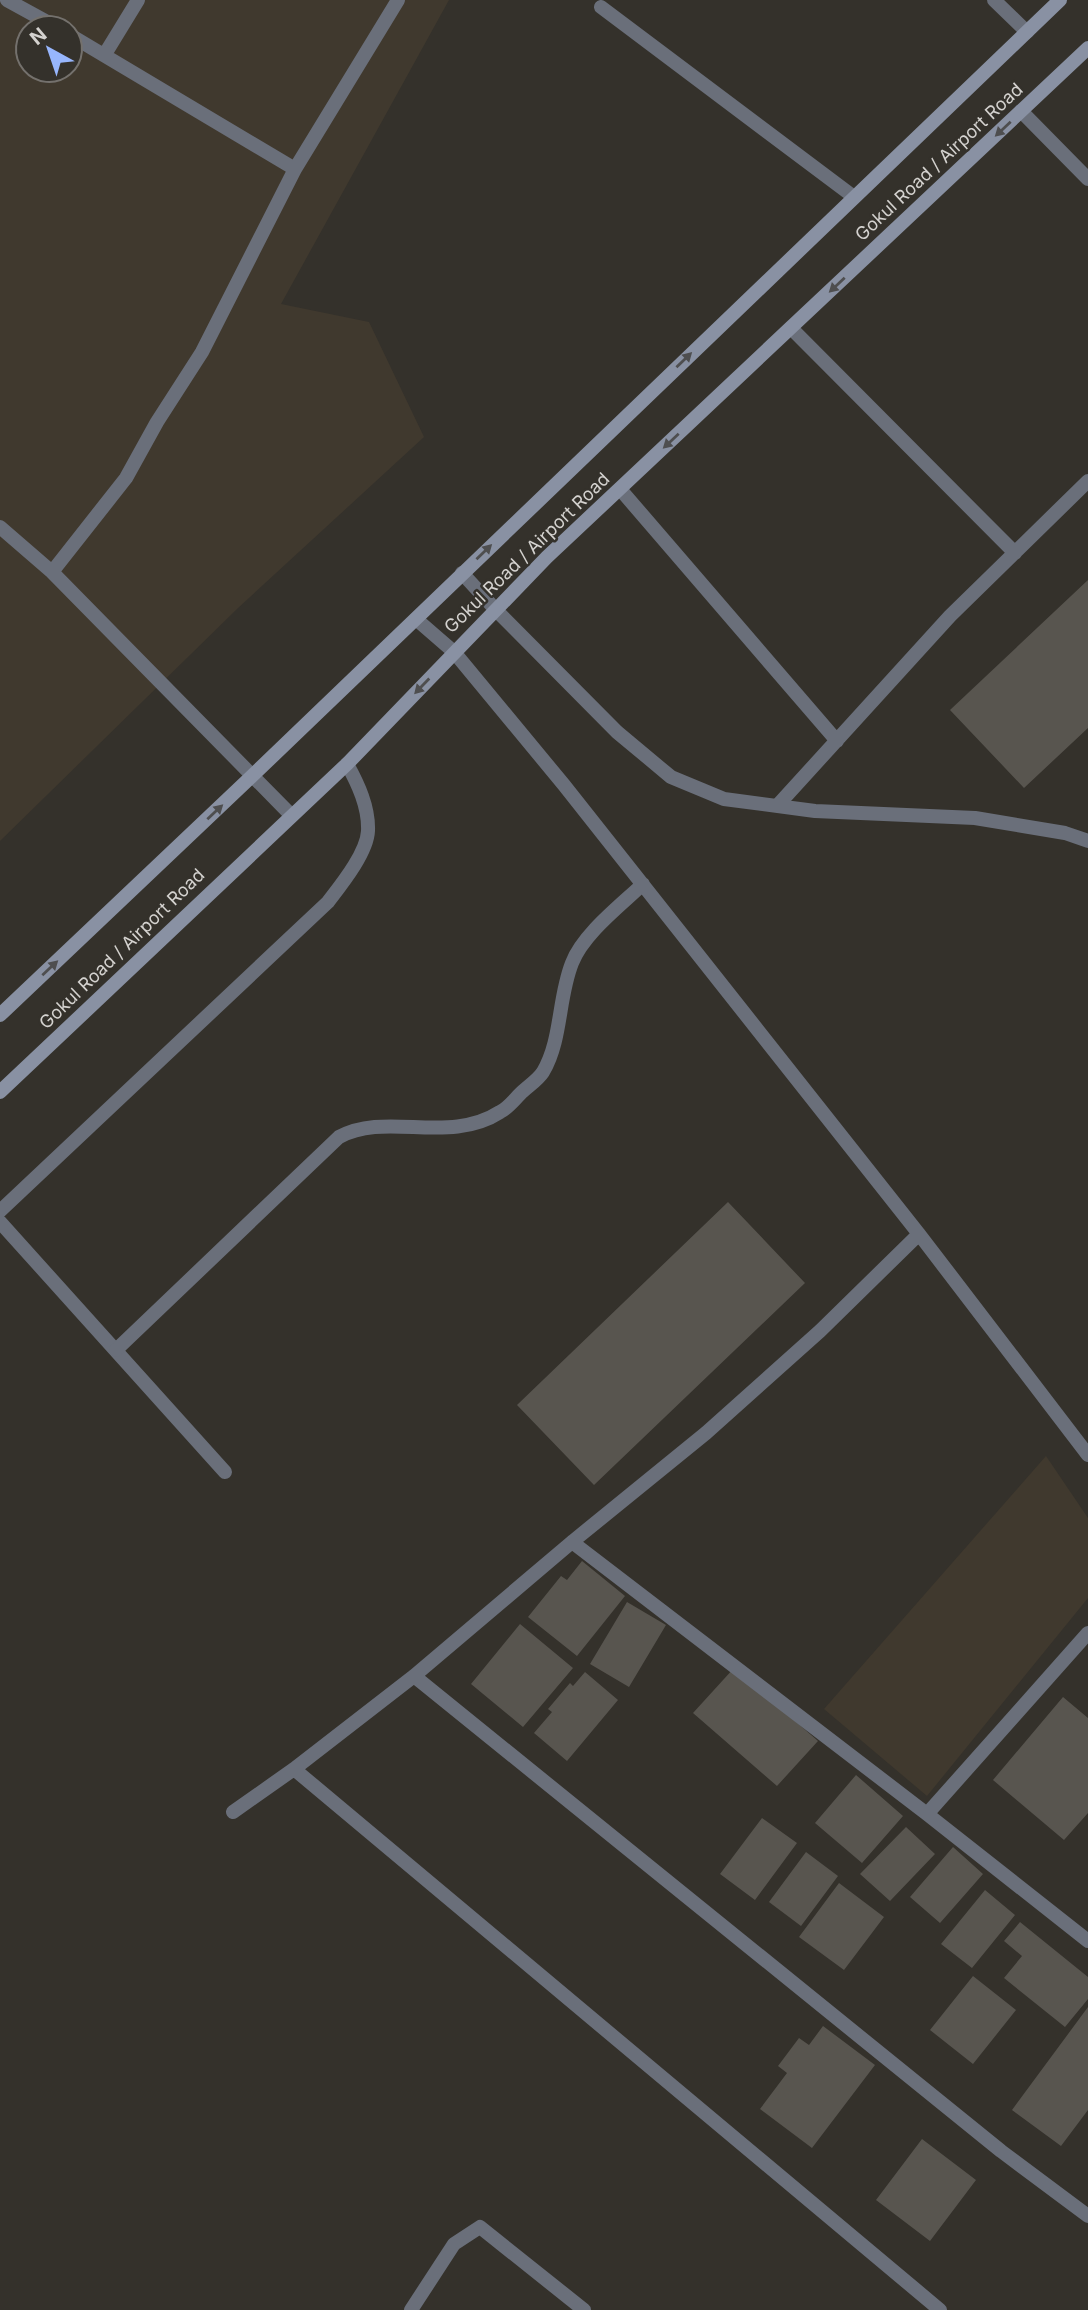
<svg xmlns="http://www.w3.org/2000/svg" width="1088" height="2310" viewBox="0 0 1088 2310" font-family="Inter,sans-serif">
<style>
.built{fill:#40392e;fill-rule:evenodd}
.building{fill:#58554f}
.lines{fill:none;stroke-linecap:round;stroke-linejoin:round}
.lane{stroke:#6a6f7a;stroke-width:14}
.street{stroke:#6a6f7a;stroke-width:14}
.secondary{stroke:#8991a3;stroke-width:14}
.oneway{fill:#4e4e4f}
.labels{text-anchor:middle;stroke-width:5;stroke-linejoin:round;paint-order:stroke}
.street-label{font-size:18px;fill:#d4d2cf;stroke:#34312b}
</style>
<rect width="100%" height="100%" fill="#34312b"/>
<path class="built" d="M0,0H449L281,304L369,322L424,437L238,608L0,841ZM28,28H70V70H28Z
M1046,1456L1088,1518V1598L927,1796L824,1709Z"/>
<path class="building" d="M1088,580V728L1024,788L950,710Z
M728,1202L805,1283L594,1485L517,1405Z
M582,1561L625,1596L577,1656L528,1617L561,1576L567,1580Z
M627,1602L666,1625L629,1687L590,1664Z
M520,1624L573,1668L523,1727L471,1684Z
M734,1668L818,1741L777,1786L693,1713Z
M585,1672L618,1700L567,1761L534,1733L552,1712L548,1709L570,1683L573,1686Z
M1063,1697L1088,1718V1813L1064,1840L993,1780Z
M856,1775L903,1816L862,1863L815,1823Z
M762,1818L797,1843L755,1900L720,1874Z
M906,1827L935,1854L890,1901L860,1874Z
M953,1847L983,1874L940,1923L910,1897Z
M806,1852L838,1876L801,1926L769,1902Z
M839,1883L884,1917L844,1970L799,1937Z
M985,1890L1015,1915L972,1968L941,1944Z
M1020,1922L1088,1977V1999L1065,2027L1004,1978L1022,1956L1004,1941Z
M973,1976L1016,2010L973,2064L930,2030Z
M1088,2007V2110L1061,2146L1012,2110Z
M823,2026L875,2065L812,2148L760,2109L787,2073L778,2066L799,2038L809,2045Z
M922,2139L976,2180L930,2241L876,2200Z"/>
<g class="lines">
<path class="lane" d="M994,0L1027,32
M601,7L854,197
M1021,111L1088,179
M791,328L1015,553
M620,489L837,741
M462,573L495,609L617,732L671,777L724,799L815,811L975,818L1065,833L1088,841
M777,806L950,616L1088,481
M0,1211L328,902C341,885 367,853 368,831C369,807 358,784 347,764
M0,1222L225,1472
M411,2310L454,2244L480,2227L584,2310"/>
<path class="street" d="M7,0L58,28
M70,35L295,169
M105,54L138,0
M0,527L52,572L291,815
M52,572L126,478L157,422L202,352L295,169L398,0
M416,619L454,652L564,785L919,1234L1088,1455
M116,1350L339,1137C386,1111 449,1145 500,1112C508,1108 514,1100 520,1094C527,1087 538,1080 543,1072C562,1040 558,998 572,963C583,934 621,905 643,884
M572,1542L927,1814L1088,1941
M414,1676L1001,2151L1088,2216
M294,1769L940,2310
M233,1812L294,1769L414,1676L572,1542L706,1433L820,1331L919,1234
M927,1814L1088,1633"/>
<path class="secondary" d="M0,1015L252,776L1060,0
M0,1092L347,764L547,557L1088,48"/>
</g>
<defs><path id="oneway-solid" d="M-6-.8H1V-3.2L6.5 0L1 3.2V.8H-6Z" transform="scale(1.75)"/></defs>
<g class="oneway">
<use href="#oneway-solid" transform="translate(1003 129) rotate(137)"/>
<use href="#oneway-solid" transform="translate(837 285) rotate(137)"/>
<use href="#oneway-solid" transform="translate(684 360) rotate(-44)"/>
<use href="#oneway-solid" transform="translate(671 441) rotate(137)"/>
<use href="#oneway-solid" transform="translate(484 552) rotate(-44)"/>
<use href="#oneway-solid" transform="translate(422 686) rotate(134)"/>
<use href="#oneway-solid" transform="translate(215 812) rotate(-43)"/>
<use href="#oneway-solid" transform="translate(50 968) rotate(-43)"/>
</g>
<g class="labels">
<g class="street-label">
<text transform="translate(939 162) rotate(-43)" y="6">Gokul Road / Airport Road</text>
<text transform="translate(527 553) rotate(-44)" y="6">Gokul Road / Airport Road</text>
<text transform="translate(122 949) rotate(-44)" y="6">Gokul Road / Airport Road</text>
</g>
</g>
<g transform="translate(49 49) rotate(320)"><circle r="33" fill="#34312b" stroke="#74716d" stroke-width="2"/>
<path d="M0-5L12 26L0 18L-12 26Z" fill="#97b6fd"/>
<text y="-10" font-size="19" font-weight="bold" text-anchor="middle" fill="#d4d2cf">N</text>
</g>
</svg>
